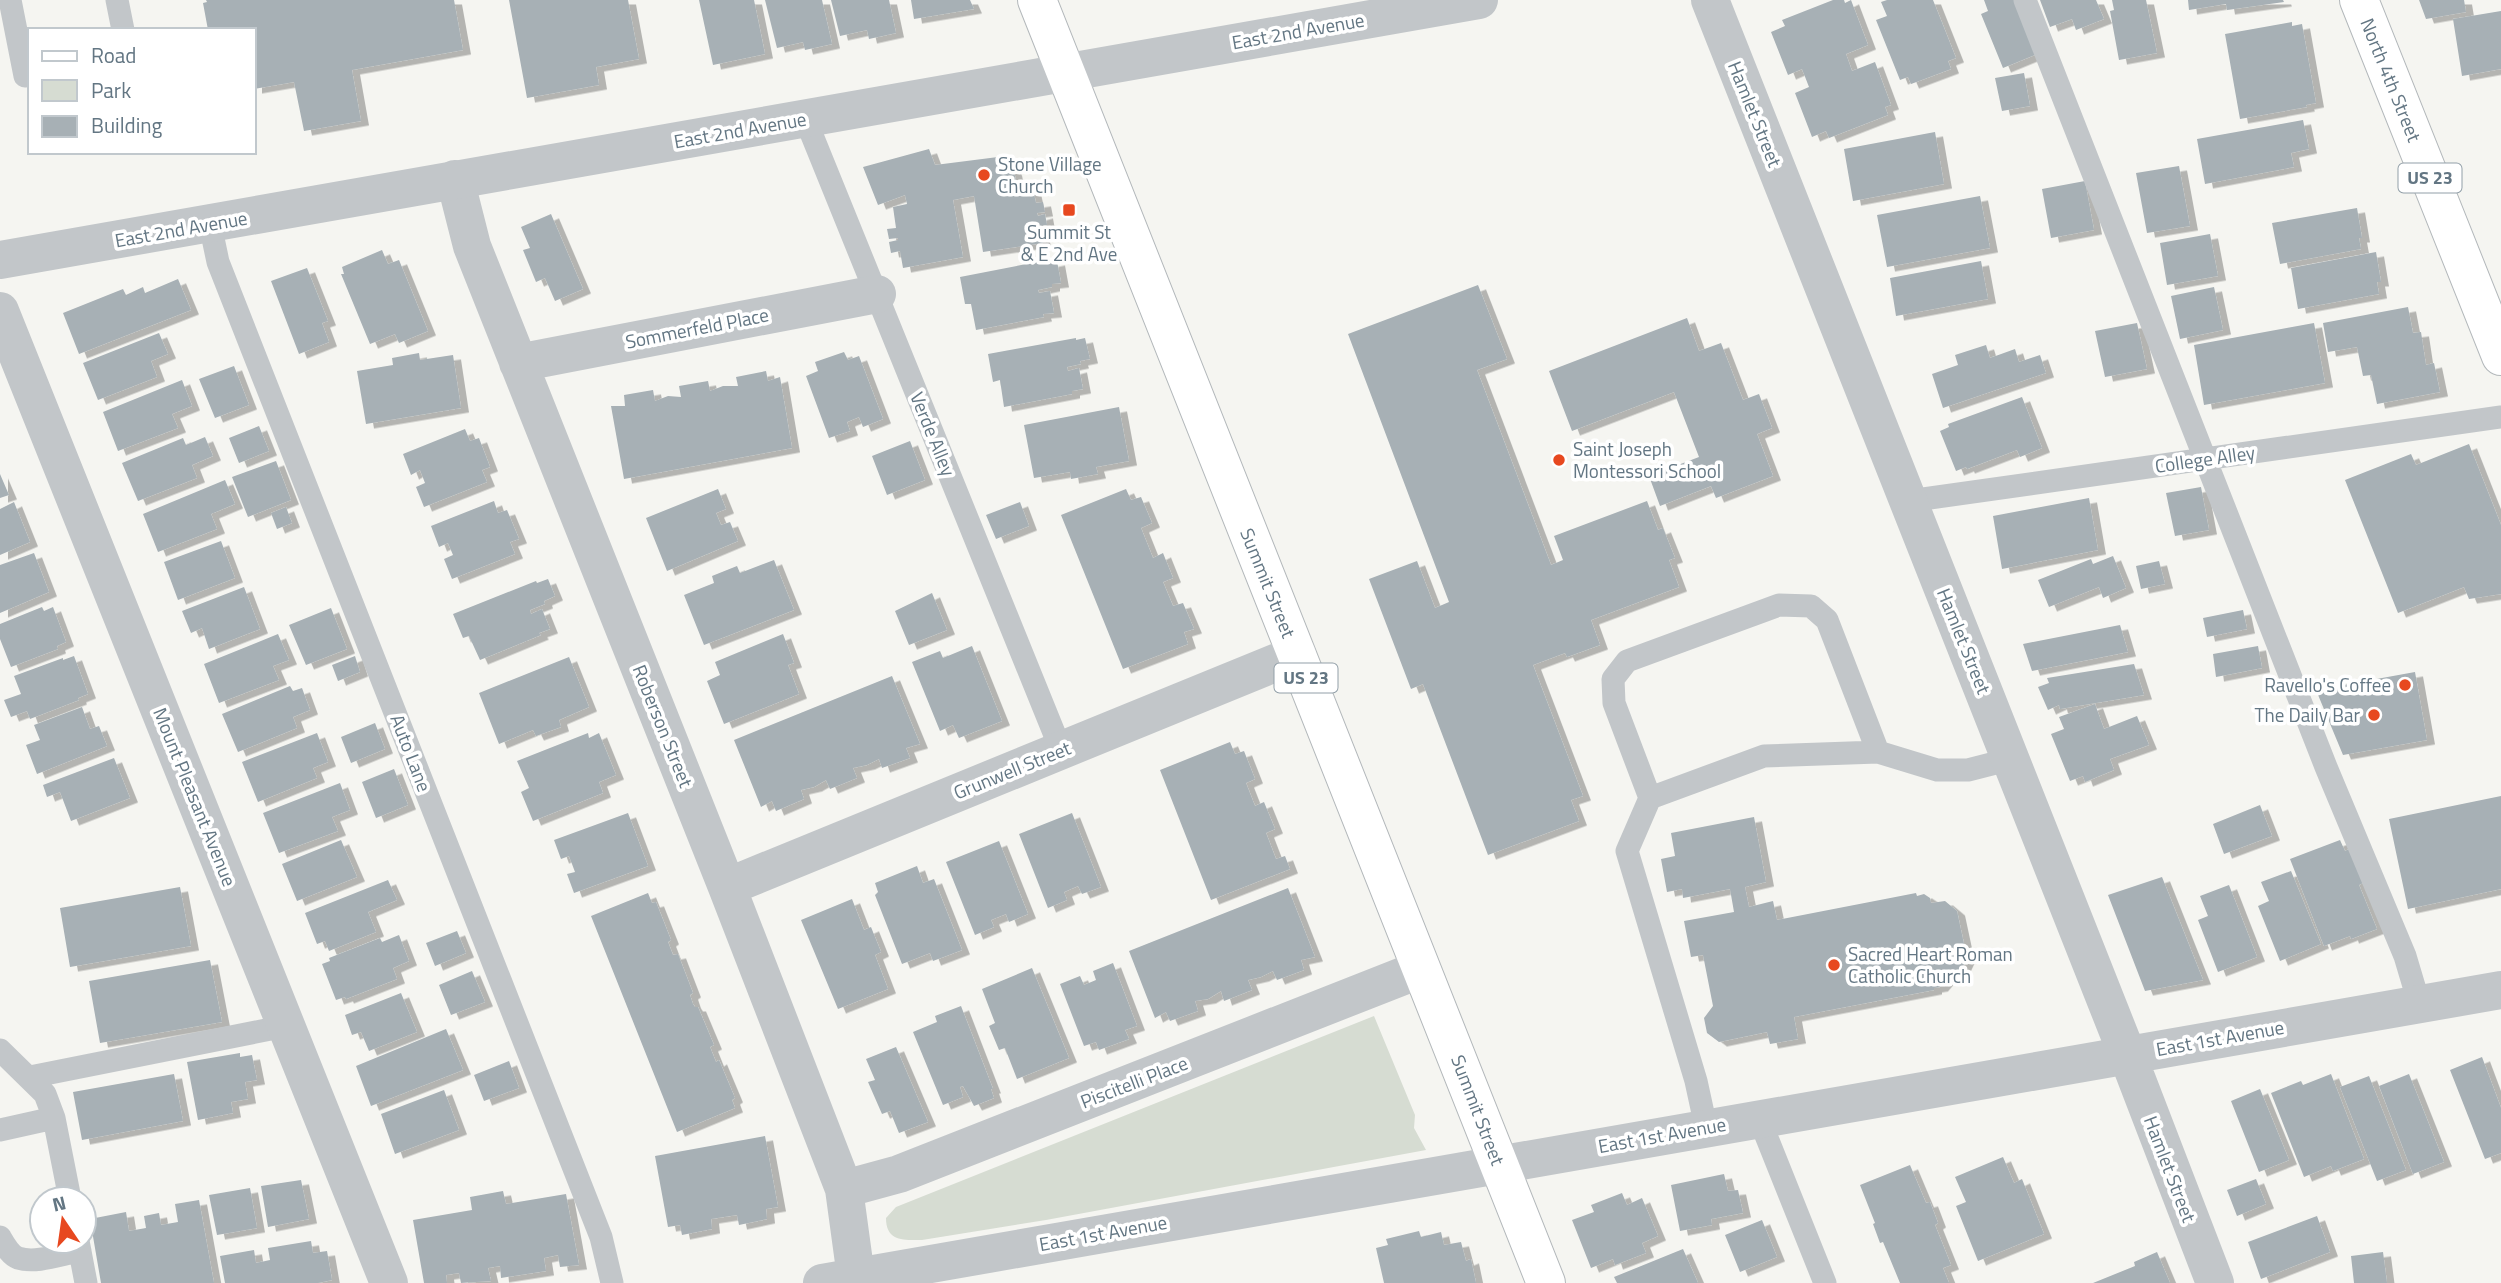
<svg xmlns="http://www.w3.org/2000/svg" width="2501" height="1283" viewBox="0 0 2501 1283" font-family="'Titillium Web',sans-serif">
<style>
.green{fill:#d6dcd2}
.building{fill:#a7b0b5;filter:url(#shadow)}
.lines{fill:none;stroke-linecap:round;stroke-linejoin:round}
.primary-casing{stroke:#b3b8bb;stroke-width:40}
.service{stroke:#c2c6c9;stroke-width:23}
.minor{stroke:#c2c6c9;stroke-width:38}
.tertiary{stroke:#c2c6c9;stroke-width:38}
.primary{stroke:#fff;stroke-width:38}
.poi-dot{fill:#e7481f;stroke:#fff;stroke-width:2.5}
.labels{text-anchor:middle;stroke-width:7;stroke-linejoin:round;paint-order:stroke}
.shield{fill:#fff;stroke:#929fa8;stroke-width:2}
.shield-label{font-size:18px;font-weight:bold;fill:#637683}
.street-label{font-size:19px;fill:#637683;stroke:#fff}
.poi-label{font-size:19px;fill:#637683;stroke:#fff;text-anchor:start}
</style>
<defs>
<filter id="shadow"><feDropShadow dx="8" dy="4.5" stdDeviation="0" flood-color="#0004"/></filter>
</defs>
<rect width="100%" height="100%" fill="#f5f5f1"/>
<path class="green" d="M1374,1016L1415,1115L1414,1128L1426,1150L1046,1220L922,1240C904,1240 886,1242 886,1218L896,1207Z"/>
<path class="building" d="M206,0H454L463,50L352,70L361,121L304,131L294,82L254,89V30H208L203,3L207,2Z
M509,0H628L639,59L596,67L599,85L527,98Z
M699,0H754L765,54L713,65Z
M765,0H822L832,44L805,50L803,42L777,48Z
M831,0H889L896,33L869,39L867,30L840,36Z
M911,0H970L974,9L914,19Z
M1833,0H1844L1845,3L1851,0L1868,45L1846,54L1852,71L1875,62L1891,105L1885,107L1888,115L1829,138L1826,131L1812,137L1795,93L1809,87L1802,69L1788,75L1771,32L1785,26L1782,20Z
M1887,0H1933L1956,58L1948,61L1951,69L1911,84L1908,77L1900,80L1876,20L1887,16L1881,2Z
M1984,0H2015L2037,54L2003,68L1981,14L1988,11Z
M2040,0H2096L2104,19L2076,30L2072,19L2050,27Z
M2112,0H2146L2157,53L2119,60L2110,11L2114,10Z
M2188,0H2283L2284,2L2227,10L2226,4L2189,10Z
M2419,0H2464L2466,12L2426,19Z
M2501,11V69L2462,76L2453,19Z
M2292,22V26L2302,24L2316,103L2306,105L2307,107L2240,119L2225,34Z
M2024,73L2030,106L2002,111L1995,78Z
M2303,120L2309,149L2291,153L2294,167L2205,184L2197,139Z
M1935,132L1944,184L1853,201L1844,149Z
M929,149L935,165L998,157L1008,163L1014,171L1017,187L1032,185L1036,203L1043,202L1045,212L1037,213L1038,216L1045,214L1047,225L1040,226L1043,243L983,252L974,196L953,200L963,257L903,268L900,251L891,253L889,242L898,240V238L889,239L887,229L896,228L893,207L907,204L905,195L878,205L863,167Z
M2179,166L2190,226L2147,233L2136,173Z
M2085,181L2094,230L2051,238L2042,189Z
M1980,196L1990,248L1887,267L1877,215Z
M2357,208L2362,238H2359L2361,249L2280,264L2272,223Z
M551,214L583,289L555,301L545,278L536,282L523,250L530,248L521,227Z
M2210,234L2218,276L2167,285L2160,243Z
M382,250L388,264L399,260L428,331L399,343L395,334L370,344L341,274H344L342,267Z
M2376,252L2381,282H2377L2379,294L2298,309L2291,268Z
M1047,260L1048,263L1057,261L1061,283L1052,284V287L1038,290L1039,293L1050,291L1054,313L1043,314L1044,317L976,330L971,304H965L960,277Z
M1981,261L1988,299L1896,316L1890,278Z
M307,268L328,321L322,323L329,342L299,354L271,281Z
M178,279L191,310L79,354L63,313L123,289L126,295L143,287L145,293Z
M1478,285L1507,359L1477,370L1551,565L1563,560L1554,536L1647,501L1658,530L1663,528L1675,558L1669,560L1679,587L1591,620L1600,645L1567,657L1565,653L1533,665L1583,796L1571,800L1579,821L1488,855L1423,684L1411,689L1369,579L1417,561L1435,608L1449,602L1348,334Z
M2214,287L2223,330L2180,339L2171,296Z
M2408,307L2413,333L2421,332L2426,365L2434,363L2440,392L2377,404L2371,375L2363,376L2357,347L2328,352L2323,323Z
M1687,318L1699,351L1721,343L1743,400L1759,394L1772,428L1757,434L1773,476L1716,498L1711,486L1660,506L1649,476L1699,457L1674,392L1572,431L1549,371Z
M2137,323L2147,369L2105,377L2095,331Z
M2314,323L2325,383L2204,405L2194,345Z
M159,333L168,354L151,361L157,377L98,400L83,363Z
M1076,338V340L1085,338L1090,359L1080,361L1081,364L1067,367L1068,371L1079,368L1083,389L1072,391V394L1004,407L1000,380L993,382L988,354Z
M1986,345L1990,358L2015,349L2019,362L2040,355L2046,373L1943,408L1932,374L1958,365L1955,355Z
M844,352L848,360L859,356L883,419L863,427L859,417L847,422L850,431L829,438L806,376L818,371L815,362Z
M419,353L420,360L453,355L461,408L366,424L357,371L393,365L392,358Z
M234,366L249,405L215,418L199,379Z
M766,371L768,381L780,377L792,448L624,479L611,406H625L624,395L653,390L655,401L668,396L681,397L679,386L708,381L710,391L723,386H738L736,377Z
M182,380L192,406L172,414L178,428L118,451L103,412Z
M2022,397L2042,448L2020,457L2017,450L1967,469L1966,467L1956,471L1940,431L1949,427L1948,424Z
M1119,407L1129,461L1096,467L1098,474L1071,479L1070,472L1034,478L1024,425Z
M259,426L269,451L239,463L229,438Z
M465,429L470,441L479,438L490,467L482,470L487,482L424,507L416,487L425,483L420,470L411,475L403,454Z
M205,437L213,456L192,465L197,478L138,501L122,463L183,438L186,445Z
M910,441L925,480L887,495L872,456Z
M2469,444L2501,525V594L2469,599L2464,587L2398,613L2345,480L2411,454L2416,465Z
M276,461L291,500L248,517L232,477Z
M0,474L9,495L0,498Z
M225,480L235,504L211,514L217,529L158,552L143,514Z
M2201,487L2209,530L2175,536L2166,493Z
M718,489L726,509L716,513L721,525L730,522L738,541L667,571L646,518Z
M1126,489L1131,500L1141,497L1152,523L1141,528L1153,558L1163,553L1173,578L1163,582L1173,606L1183,603L1194,629L1184,632L1188,644L1123,669L1061,515Z
M2089,498L2098,550L2002,569L1993,516Z
M494,501L498,513L507,510L519,539L510,542L515,554L452,579L444,559L453,555L448,543L439,547L431,526Z
M14,502L30,542L0,555V509Z
M1020,502L1029,526L996,539L986,515Z
M286,507L292,523L277,529L271,513Z
M221,541L235,578L178,600L164,562Z
M34,553L49,592L0,613V565Z
M2113,556L2126,588L2103,598L2099,587L2049,607L2038,580L2091,559L2093,564Z
M774,560L794,610L704,645L684,595L714,583L712,576L737,566L740,573Z
M2159,561L2165,584L2141,589L2136,566Z
M548,579L555,596L544,601L545,604L530,610L531,614L542,609L550,629L539,633L541,635L480,660L469,636L463,638L453,614L536,581L537,583Z
M244,587L260,629L209,649L202,628L191,633L182,611Z
M932,593L947,630L909,645L895,611Z
M42,607L44,611L53,607L66,642L57,646L58,649L11,667L0,639V624Z
M331,608L347,649L306,665L289,625Z
M2243,610L2247,629L2207,637L2203,618Z
M2120,625L2128,652L2032,671L2023,644Z
M278,634L289,660L273,666L279,680L219,703L204,664Z
M783,634L794,663L788,665L799,694L724,724L707,681L720,675L715,662Z
M972,646L1002,721L959,738L953,725L940,731L912,662L940,651L943,658Z
M2258,646L2262,668L2216,677L2213,654Z
M74,656L88,694L78,698L79,700L30,719L27,711L11,717L4,700L21,694L14,676L63,658V660Z
M355,656L360,672L338,681L332,665Z
M569,657L589,707L559,720L561,727L536,736L533,730L499,744L479,693Z
M2134,664L2144,695L2060,709L2059,705L2048,710L2038,687L2049,683L2047,678Z
M2415,672L2427,740L2343,755L2316,690Z
M892,676L920,744L906,748L910,758L882,768L879,759L867,765L853,768L857,778L830,789L826,780L814,787L801,790L804,799L776,811L772,801L761,807L734,740Z
M290,686L293,691L302,688L310,710L293,717L297,728L238,752L222,714Z
M2095,704L2104,729L2137,716L2149,745L2110,759L2114,770L2085,782L2083,776L2070,781L2051,734L2064,729L2059,717Z
M82,707L90,729L99,726L107,746L37,774L26,745L40,740L34,725Z
M375,723L385,749L351,763L341,737Z
M317,733L328,762L313,768L317,778L258,802L242,762Z
M588,733L589,738L599,733L616,775L599,782L603,793L533,821L521,792L529,788L517,761Z
M1230,742L1235,754L1244,751L1255,779L1246,783L1255,806L1264,802L1275,829L1266,833L1276,859L1285,856L1290,869L1211,900L1160,770Z
M114,758L130,798L71,821L60,792L47,797L43,785Z
M394,769L408,805L376,818L362,782Z
M340,783L350,810L332,817L338,831L279,853L263,813Z
M2501,796V889L2408,909L2389,819Z
M2260,805L2272,836L2224,854L2213,824Z
M628,813L648,866L574,893L567,874L575,872L569,856L561,859L554,840Z
M1072,813L1101,887L1082,894L1078,886L1064,892L1067,900L1048,908L1019,834Z
M1754,817L1766,882L1745,887L1749,907L1773,901L1777,920L1916,893L1917,896L1924,894L1930,898L1931,903L1945,901L1957,911L1967,958L1960,973L1944,976L1945,981L1940,987L1934,988V990L1794,1017L1798,1039L1770,1044L1767,1032L1719,1042L1707,1033L1704,1018L1713,1006L1703,955L1691,957L1684,921L1734,912L1730,889L1683,898L1682,889L1667,892L1661,859L1675,856L1671,833Z
M341,840L357,877L297,901L282,864Z
M2340,840L2345,851L2351,848L2365,882L2359,885L2377,929L2351,939L2350,936L2324,946L2290,859Z
M999,841L1028,914L1009,922L1006,914L991,920L994,927L975,935L946,862Z
M917,866L923,883L934,879L962,950L933,961L930,953L902,964L875,895L878,892L875,883Z
M2291,871L2321,944L2280,961L2258,906L2269,901L2261,882Z
M2162,877L2203,980L2145,991L2108,895Z
M388,880L397,900L368,912L376,932L329,951L325,941L317,944L305,913Z
M2229,885L2257,957L2218,972L2198,920L2208,916L2200,896Z
M180,887L191,946L70,967L60,908Z
M1288,888L1315,957L1301,960L1304,970L1277,980L1273,971L1261,977L1248,980L1252,990L1224,1001L1221,991L1208,999L1195,1001L1198,1011L1170,1021L1166,1012L1155,1018L1129,951Z
M648,893L652,903L656,902L671,940L668,942L673,955L678,954L693,993L690,995L693,1004L695,1007H698L714,1045L710,1047L716,1062L719,1060L735,1098L732,1100L735,1108L677,1132L591,916Z
M852,899L864,930L871,927L881,952L875,955L888,989L838,1009L801,920Z
M457,931L466,953L435,966L426,943Z
M399,935L409,961L393,968L397,979L346,999L345,997L336,1000L322,964L330,961L329,958L380,938L382,942Z
M210,960L222,1022L100,1043L89,981Z
M1113,963L1137,1026L1125,1030L1129,1039L1099,1050L1096,1042L1084,1046L1060,984L1080,976L1084,985L1096,980L1093,971Z
M1032,968L1069,1058L1017,1079L1005,1048L999,1050L989,1026L995,1023L982,989Z
M472,971L485,1002L451,1015L439,985Z
M401,993L417,1032L369,1051L361,1032L352,1035L345,1015Z
M961,1006L993,1089H991L994,1098L974,1106L963,1086L960,1087L963,1097L943,1105L913,1032L937,1022L935,1016Z
M446,1029L463,1070L371,1106L356,1066Z
M896,1047L928,1122L899,1133L890,1111L882,1114L868,1082L875,1080L866,1059Z
M240,1053V1057L252,1055L257,1080L245,1082L248,1099L231,1102L233,1113L198,1120L187,1062Z
M2482,1057L2501,1108V1153L2485,1159L2450,1070Z
M509,1061L519,1088L484,1101L474,1075Z
M174,1074L183,1121L82,1140L73,1092Z
M2331,1074L2364,1159L2333,1171L2331,1166L2304,1177L2271,1093L2301,1081L2303,1085Z
M2409,1074L2444,1162L2413,1174L2379,1086Z
M2369,1076L2406,1170L2377,1181L2340,1087Z
M2260,1089L2289,1160L2259,1172L2231,1101Z
M444,1090L459,1130L395,1154L381,1114Z
M765,1136L778,1207L766,1209L767,1219L739,1225L737,1215L711,1219L712,1229L682,1235L680,1225L668,1227L655,1156Z
M2003,1157L2014,1183L2022,1179L2044,1234L1978,1261L1956,1206L1966,1202L1955,1177Z
M1910,1165L1926,1203L1930,1202L1938,1223L1935,1225L1951,1265L1943,1268L1949,1283H1900L1883,1242L1880,1243L1873,1224L1875,1223L1860,1185Z
M1724,1174L1728,1191L1738,1190L1743,1213L1711,1219L1712,1225L1680,1231L1671,1185Z
M2256,1179L2266,1204L2237,1216L2227,1190Z
M301,1180L309,1219L268,1227L261,1186Z
M250,1188L257,1228L217,1235L209,1195Z
M503,1191L506,1204L566,1194L579,1265L560,1267L558,1255L544,1258L546,1271L501,1278L500,1266L488,1268L491,1281L461,1283L459,1273L446,1275L447,1283H424L413,1220L472,1210L470,1197Z
M1622,1193L1627,1205L1642,1198L1658,1236L1642,1243L1646,1253L1615,1265L1613,1259L1591,1268L1572,1220L1594,1212L1591,1205Z
M199,1200L214,1283H101L90,1219L126,1212L129,1231L146,1228L144,1216L159,1213L161,1225L178,1222L175,1204Z
M2317,1216L2330,1252L2261,1279L2248,1242Z
M1762,1220L1777,1257L1740,1272L1725,1235Z
M1419,1231L1421,1237L1441,1232L1444,1245L1461,1242L1466,1261L1471,1259L1476,1283H1384L1376,1248L1388,1245L1386,1239Z
M311,1241L313,1253L327,1251L332,1280L318,1283H225L220,1256L254,1250L256,1263L270,1260L268,1248Z
M1683,1249L1698,1283H1617L1614,1277Z
M2157,1252L2170,1283H2093L2135,1266L2134,1262Z
M2383,1252L2387,1283H2354L2351,1256Z"/>
<g class="lines">
<defs>
<path id="primary" d="M1037,0L1546,1283
M2359,0L2501,356"/>
</defs>
<use href="#primary" class="primary-casing"/>
<path class="service" d="M10,0L25,76L30,75
M117,0L123,30
M2025,0L2326,767L2405,956L2419,1003
M805,118L1061,750
M210,224L218,262L601,1237L612,1283
M1909,501L2501,417
M1650,798L1614,703L1613,679L1627,661L1779,605L1811,606L1827,620L1878,752
M0,1050L45,1094L54,1118L70,1199
M30,1077L286,1026
M1759,1118L1825,1283
M1706,1127L1696,1081L1627,851L1650,798L1764,756L1878,752L1937,770H1968L2011,759
M0,1130L54,1118
M0,1237C4,1244 10,1255 18,1258C36,1264 62,1254 80,1251
M78,1241L86,1283"/>
<path class="minor" d="M1710,0L2127,1054L2215,1283
M455,179L472,246L727,887L844,1189L856,1277
M0,311L389,1283
M518,363L877,294
M727,887L1297,654
M844,1189L899,1174L1421,969
M822,1283L2501,990"/>
<path class="tertiary" d="M0,260L1479,0"/>
<use href="#primary" class="primary"/>
</g>
<g class="poi-dot">
<circle cx="984" cy="175" r="7"/>
<rect x="1062" y="203" width="14" height="14" rx="3.5"/>
<circle cx="1559" cy="460" r="7"/>
<circle cx="2405" cy="685" r="7"/>
<circle cx="2374" cy="715" r="7"/>
<circle cx="1834" cy="965" r="7"/>
</g>
<g class="labels">
<g class="shield">
<rect x="2398.5" y="163.5" width="63" height="29" rx="5"/>
<rect x="1274.5" y="663.5" width="63" height="29" rx="5"/>
</g>
<g class="shield-label">
<text x="2430" y="184">US 23</text>
<text x="1306" y="684">US 23</text>
</g>
<g class="street-label">
<text transform="translate(1298 31) rotate(-10)" y="7">East 2nd Avenue</text>
<text transform="translate(2391 80) rotate(68)" y="7">North 4th Street</text>
<text transform="translate(1755 114) rotate(68)" y="7">Hamlet Street</text>
<text transform="translate(740 130) rotate(-10)" y="7">East 2nd Avenue</text>
<text transform="translate(181 229) rotate(-10)" y="7">East 2nd Avenue</text>
<text transform="translate(697 328) rotate(-11)" y="7">Sommerfeld Place</text>
<text transform="translate(933 434) rotate(68)" y="7">Verde Alley</text>
<text transform="translate(2205 459) rotate(-8)" y="7">College Alley</text>
<text transform="translate(1268 583) rotate(68)" y="7">Summit Street</text>
<text transform="translate(1964 641) rotate(68)" y="7">Hamlet Street</text>
<text transform="translate(663 726) rotate(68)" y="7">Roberson Street</text>
<text transform="translate(411 753) rotate(69)" y="7">Auto Lane</text>
<text transform="translate(1012 770) rotate(-22)" y="7">Grunwell Street</text>
<text transform="translate(195 797) rotate(68)" y="7">Mount Pleasant Avenue</text>
<text transform="translate(2220 1038) rotate(-10)" y="7">East 1st Avenue</text>
<text transform="translate(1134 1082) rotate(-21)" y="7">Piscitelli Place</text>
<text transform="translate(1478 1110) rotate(69)" y="7">Summit Street</text>
<text transform="translate(1662 1135) rotate(-10)" y="7">East 1st Avenue</text>
<text transform="translate(2170 1169) rotate(69)" y="7">Hamlet Street</text>
<text transform="translate(1103 1233) rotate(-10)" y="7">East 1st Avenue</text>
</g>
<g class="poi-label">
<text x="998" y="171">Stone Village<tspan x="998" dy="22">Church</tspan></text>
<text x="1069" y="239" text-anchor="middle">Summit St<tspan x="1069" dy="22">&amp; E 2nd Ave</tspan></text>
<text x="1573" y="456">Saint Joseph<tspan x="1573" dy="22">Montessori School</tspan></text>
<text x="2391" y="692" text-anchor="end">Ravello's Coffee</text>
<text x="2360" y="722" text-anchor="end">The Daily Bar</text>
<text x="1848" y="961">Sacred Heart Roman<tspan x="1848" dy="22">Catholic Church</tspan></text>
</g>
</g>
<rect x="28" y="28" width="228" height="126" fill="#ffffff" stroke="#c1c8cd" stroke-width="2"/>
<rect x="42" y="51" width="35" height="10" fill="#ffffff" stroke="#c1c8cd" stroke-width="2"/>
<text x="91" y="63" font-size="21" fill="#637683">Road</text>
<rect x="42" y="80" width="35" height="21" fill="#d6dcd2" stroke="#c1c8cd" stroke-width="2"/>
<text x="91" y="98" font-size="21" fill="#637683">Park</text>
<rect x="42" y="116" width="35" height="21" fill="#a7b0b5" stroke="#c1c8cd" stroke-width="2"/>
<text x="91" y="133" font-size="21" fill="#637683">Building</text>
<g transform="translate(63 1220) rotate(347)"><circle r="33" fill="#ffffff" stroke="#c1c8cd" stroke-width="2"/>
<path d="M0-5L12 26L0 18L-12 26Z" fill="#e7481f"/>
<text y="-10" font-size="19" font-weight="bold" text-anchor="middle" fill="#637683">N</text>
</g>
</svg>
